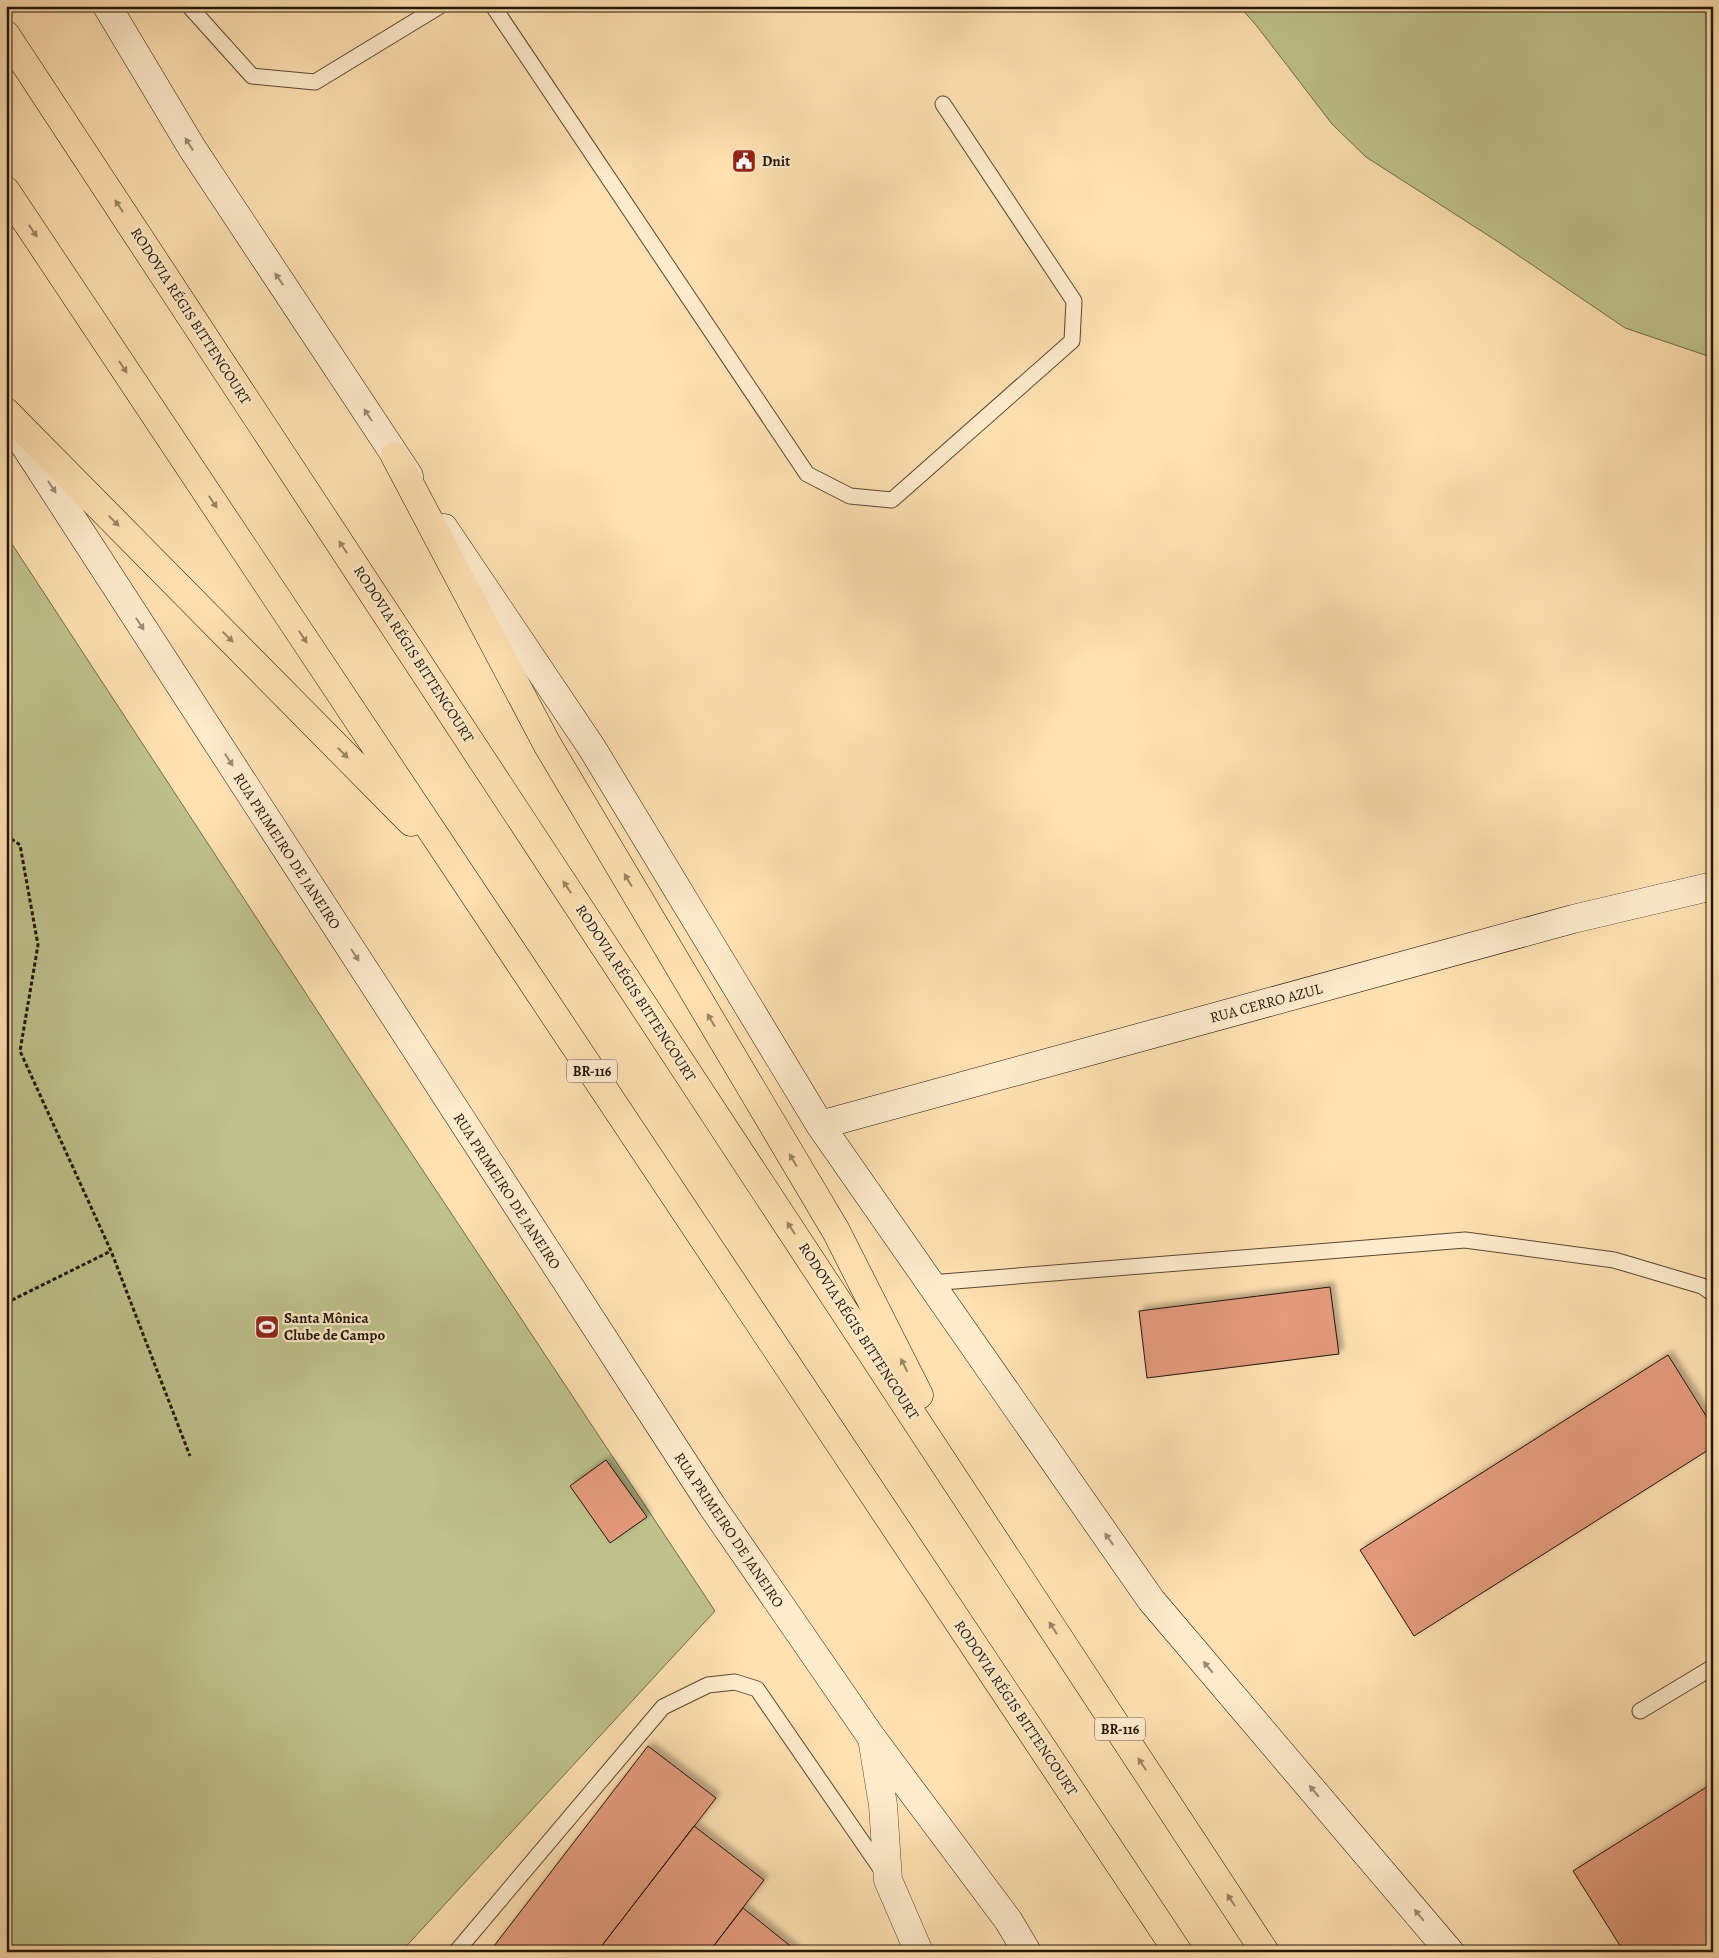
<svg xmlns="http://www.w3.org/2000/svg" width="1719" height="1958" viewBox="0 0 1719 1958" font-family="Alegreya,serif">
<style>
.green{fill:#bfc28c;stroke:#706b48}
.building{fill:#e39b7c;stroke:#221403;filter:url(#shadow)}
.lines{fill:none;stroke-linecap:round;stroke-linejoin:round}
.lane-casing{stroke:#59472e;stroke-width:17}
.street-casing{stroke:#59472e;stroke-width:29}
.secondary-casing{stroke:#221403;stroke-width:29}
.highway-casing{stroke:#221403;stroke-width:29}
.path{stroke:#221403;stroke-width:3;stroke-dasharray:4 2.5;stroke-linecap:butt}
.lane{stroke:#feebcc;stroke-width:15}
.street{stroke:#feebcc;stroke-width:28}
.secondary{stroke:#feebcc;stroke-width:28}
.highway{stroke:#fee0b1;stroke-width:28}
.oneway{fill:#9b8a72}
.oneway2{fill:#9b8463}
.labels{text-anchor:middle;stroke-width:4.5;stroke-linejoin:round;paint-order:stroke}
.shield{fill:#feebcc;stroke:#64543f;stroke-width:1}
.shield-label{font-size:14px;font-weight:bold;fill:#221403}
.poi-label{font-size:15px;font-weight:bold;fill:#221403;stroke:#feebcc;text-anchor:start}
.street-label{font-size:15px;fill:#221403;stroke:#feebcc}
</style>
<defs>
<filter id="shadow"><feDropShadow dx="4.5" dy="-4.5" stdDeviation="2.5" flood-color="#0004"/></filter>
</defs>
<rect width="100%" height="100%" fill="#fee0b1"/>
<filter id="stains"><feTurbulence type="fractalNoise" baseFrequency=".004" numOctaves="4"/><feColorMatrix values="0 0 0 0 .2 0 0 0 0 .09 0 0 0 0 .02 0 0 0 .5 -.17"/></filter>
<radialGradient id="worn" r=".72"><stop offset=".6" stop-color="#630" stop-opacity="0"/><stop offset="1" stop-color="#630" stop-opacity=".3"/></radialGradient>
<path class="green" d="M1239,6H1713V355L1708,356L1625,328L1500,243L1366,157L1332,124L1256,25Z
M6,535L339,1044L715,1611L401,1952H6Z"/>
<path class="building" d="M1330,1287L1339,1354L1147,1378L1139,1311Z
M1668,1355L1713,1427V1447L1414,1636L1360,1550Z
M606,1460L647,1517L610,1543L570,1486Z
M648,1746L716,1798L597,1952H501L494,1946Z
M1713,1783V1952H1624L1573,1871Z
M694,1826L764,1880L709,1952H597Z
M743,1908L798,1952H709Z"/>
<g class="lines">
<defs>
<path id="lane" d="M189,6L252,76L315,82L440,6
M493,6L807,474L850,496L892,500L1072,341L1074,301L943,104
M930,1283L1465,1240L1614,1260L1702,1286L1713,1294
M1640,1711L1713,1667
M456,1952L663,1707L708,1685L735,1682L757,1689L883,1872"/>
<path id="street" d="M872,1738L883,1805L888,1880L919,1952"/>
<path id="secondary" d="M107,6L192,148L409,476
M14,429L712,1506L872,1738L1008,1920L1027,1952
M444,528L592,748L820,1125L1151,1600L1450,1952
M820,1125L1573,919L1713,886"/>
<path id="highway" d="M6,35L1265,1952
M6,191L1178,1952
M6,412L411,822
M395,456L547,744L836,1231L919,1395"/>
</defs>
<use href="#lane" class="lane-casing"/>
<use href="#street" class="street-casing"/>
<use href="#secondary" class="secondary-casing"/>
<use href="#highway" class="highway-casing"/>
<path class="path" d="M6,835L20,845L38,945L20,1051L111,1251L190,1456
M6,1303L111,1251"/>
<use href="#lane" class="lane"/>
<use href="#street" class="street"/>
<use href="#secondary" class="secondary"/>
<use href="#highway" class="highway"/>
</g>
<defs><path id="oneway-solid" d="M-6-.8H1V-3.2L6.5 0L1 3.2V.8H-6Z" transform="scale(1.25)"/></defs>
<g class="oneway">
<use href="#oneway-solid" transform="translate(189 144) rotate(-122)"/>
<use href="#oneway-solid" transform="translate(279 279) rotate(-124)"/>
<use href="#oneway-solid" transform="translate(368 415) rotate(-123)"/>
<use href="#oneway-solid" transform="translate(52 487) rotate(57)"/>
<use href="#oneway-solid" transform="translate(140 624) rotate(57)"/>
<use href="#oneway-solid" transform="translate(229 760) rotate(57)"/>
<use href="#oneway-solid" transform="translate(355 955) rotate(57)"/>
<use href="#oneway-solid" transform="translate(1109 1539) rotate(-125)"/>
<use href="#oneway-solid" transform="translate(1208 1667) rotate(-130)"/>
<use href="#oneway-solid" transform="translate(1314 1791) rotate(-130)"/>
<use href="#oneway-solid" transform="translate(1419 1915) rotate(-130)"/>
</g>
<g class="oneway2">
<use href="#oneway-solid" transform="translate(119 206) rotate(-123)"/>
<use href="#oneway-solid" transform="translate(33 231) rotate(56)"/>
<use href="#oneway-solid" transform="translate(123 367) rotate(56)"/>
<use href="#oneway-solid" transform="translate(213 502) rotate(56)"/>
<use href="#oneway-solid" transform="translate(114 521) rotate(45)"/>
<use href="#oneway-solid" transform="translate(343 547) rotate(-123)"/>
<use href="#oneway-solid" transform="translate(228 637) rotate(45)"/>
<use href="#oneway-solid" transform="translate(303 637) rotate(56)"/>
<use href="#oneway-solid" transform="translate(343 753) rotate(45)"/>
<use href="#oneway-solid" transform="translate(628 880) rotate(-121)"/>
<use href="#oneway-solid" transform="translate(567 887) rotate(-123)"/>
<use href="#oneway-solid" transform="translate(711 1020) rotate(-121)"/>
<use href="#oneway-solid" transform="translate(793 1160) rotate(-121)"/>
<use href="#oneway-solid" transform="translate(791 1228) rotate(-123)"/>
<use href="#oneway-solid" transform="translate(904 1365) rotate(-117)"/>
<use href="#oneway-solid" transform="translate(1053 1628) rotate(-123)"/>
<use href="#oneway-solid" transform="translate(1142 1764) rotate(-123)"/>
<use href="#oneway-solid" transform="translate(1231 1900) rotate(-123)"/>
</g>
<defs>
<symbol id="civic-square" viewBox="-11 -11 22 22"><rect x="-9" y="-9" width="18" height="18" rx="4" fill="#8f2418" stroke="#feebcc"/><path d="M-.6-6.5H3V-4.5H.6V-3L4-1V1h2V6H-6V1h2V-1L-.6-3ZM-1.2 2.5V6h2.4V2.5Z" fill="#fff"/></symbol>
<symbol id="stadium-square" viewBox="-11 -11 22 22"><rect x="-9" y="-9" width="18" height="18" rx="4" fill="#8f2418" stroke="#feebcc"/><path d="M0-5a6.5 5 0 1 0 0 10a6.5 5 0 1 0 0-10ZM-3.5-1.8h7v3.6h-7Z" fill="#fff"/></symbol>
</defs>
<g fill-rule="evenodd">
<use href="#civic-square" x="730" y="147" width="28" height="28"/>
<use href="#stadium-square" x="253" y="1313" width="28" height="28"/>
</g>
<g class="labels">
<g class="shield">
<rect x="567" y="1059.5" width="50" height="23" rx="4"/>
<rect x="1095" y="1717.5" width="50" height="23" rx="4"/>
</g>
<g class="shield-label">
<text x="592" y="1076">BR-116</text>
<text x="1120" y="1734">BR-116</text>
</g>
<g class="poi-label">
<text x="762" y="166">Dnit</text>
<text x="284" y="1323">Santa Mônica<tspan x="284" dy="17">Clube de Campo</tspan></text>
</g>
<g class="street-label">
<text transform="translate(191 316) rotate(57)" y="5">RODOVIA RÉGIS BITTENCOURT</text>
<text transform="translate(414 654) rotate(57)" y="5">RODOVIA RÉGIS BITTENCOURT</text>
<text transform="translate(287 851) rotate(57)" y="5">RUA PRIMEIRO DE JANEIRO</text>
<text transform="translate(636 993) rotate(57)" y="5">RODOVIA RÉGIS BITTENCOURT</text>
<text transform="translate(1266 1003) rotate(-15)" y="5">RUA CERRO AZUL</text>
<text transform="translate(507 1191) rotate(57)" y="5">RUA PRIMEIRO DE JANEIRO</text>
<text transform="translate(859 1331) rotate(57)" y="5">RODOVIA RÉGIS BITTENCOURT</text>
<text transform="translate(729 1530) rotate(56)" y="5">RUA PRIMEIRO DE JANEIRO</text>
<text transform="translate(1016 1708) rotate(56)" y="5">RODOVIA RÉGIS BITTENCOURT</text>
</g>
</g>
<rect width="1719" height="1958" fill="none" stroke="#fee0b1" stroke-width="25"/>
<rect x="8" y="8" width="1704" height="1943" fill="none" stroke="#221403" stroke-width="2.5"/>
<rect x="12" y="12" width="1694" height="1933" fill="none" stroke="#221403"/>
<rect width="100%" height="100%" filter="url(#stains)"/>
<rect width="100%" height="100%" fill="url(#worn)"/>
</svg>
